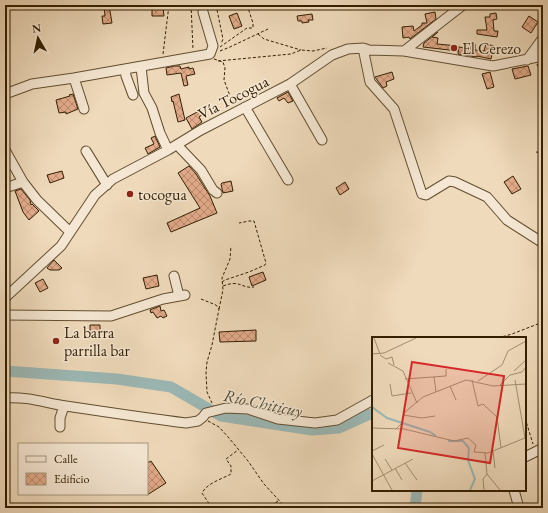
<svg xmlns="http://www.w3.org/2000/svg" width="548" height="513" viewBox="0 0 548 513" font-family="'EB Garamond',serif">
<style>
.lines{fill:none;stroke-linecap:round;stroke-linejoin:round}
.river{stroke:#9cb9b7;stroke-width:11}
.building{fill:url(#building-cross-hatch);stroke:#331f02}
.minor-casing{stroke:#624e30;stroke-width:11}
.path{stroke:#331f02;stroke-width:1;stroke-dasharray:3 2;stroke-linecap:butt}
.minor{stroke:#f5e7d3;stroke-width:9}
.poi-dot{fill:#8f2418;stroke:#f5e7d3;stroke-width:1.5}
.labels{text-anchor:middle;stroke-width:3;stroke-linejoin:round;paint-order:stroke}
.poi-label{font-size:16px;fill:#331f02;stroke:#f5e7d3;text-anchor:start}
.street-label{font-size:16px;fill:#331f02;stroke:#f5e7d3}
.water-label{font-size:17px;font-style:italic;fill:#524d38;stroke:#f5e7d3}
.inset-river{fill:none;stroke:#9cb9b7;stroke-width:2}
.inset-road{fill:none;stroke:#a48f71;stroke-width:1}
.view{fill:#d62828;fill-opacity:0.15;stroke:#d62828;stroke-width:2}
.inset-edge{fill:none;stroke:#331f02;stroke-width:2}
</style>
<defs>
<pattern id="building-cross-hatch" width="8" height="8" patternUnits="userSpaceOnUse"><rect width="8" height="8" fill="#e3ab8b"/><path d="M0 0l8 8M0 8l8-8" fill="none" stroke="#b98b6f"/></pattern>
</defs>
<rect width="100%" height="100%" fill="#efdabb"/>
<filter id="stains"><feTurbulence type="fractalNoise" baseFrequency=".005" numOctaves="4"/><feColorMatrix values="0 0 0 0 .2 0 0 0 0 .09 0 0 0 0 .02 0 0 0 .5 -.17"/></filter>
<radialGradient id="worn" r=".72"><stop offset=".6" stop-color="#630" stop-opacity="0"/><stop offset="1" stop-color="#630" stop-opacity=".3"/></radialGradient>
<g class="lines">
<path class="river" d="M5,371L117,379L171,387L221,416L312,430L339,428L370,414L373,415
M415,508L417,490"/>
</g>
<path class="building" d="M104,5H109L112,23L103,24L102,16H105Z
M163,7L164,16H152V8Z
M435,12L436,19L410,39L409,37L403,38L402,27L413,26L414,31L422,25V23H427L425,14Z
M237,13L242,26L234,29L229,16Z
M496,13L497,19L493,20L494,31H498L497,37L477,34V30H487L485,17H490V14Z
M312,14L313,20H308L309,22L302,23V21H298L297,16Z
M529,16L538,22L531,33L522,27Z
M438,32L432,37L438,38L437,44L458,46V51L423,47L424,43Z
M470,44H475V50L484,51L486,44L494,46L491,59L477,56V57L458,54L459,47L470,49Z
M174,66H180L181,69L189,67V69L193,68L195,74L186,76L188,85L184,86L181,73L167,75L166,68Z
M528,66L531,75L515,79L512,69Z
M392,72L394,79L386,82L387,86L383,88L375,77Z
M490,72L494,87L487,89L482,74Z
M288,92L293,101L288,103L284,98L279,101L277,98Z
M73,94L78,109L66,114V112L59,113L56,100L70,96L69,95Z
M179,94L185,120L178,122L173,101L172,102L171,97Z
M199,111L202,115L199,117L202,122L192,129L186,118Z
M155,136L160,147L148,154L145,148L154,144L151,138Z
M189,166L196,174L210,196L217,213L171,232L167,223L200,208L178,173Z
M62,171L64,178L50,183L47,175Z
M513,176L521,189L512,194L504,182Z
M231,181L233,191L223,193L221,184L222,183Z
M345,182L349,189L340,195L336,188Z
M21,189L30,200L31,205L32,204L39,211L29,220L23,212L15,191Z
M54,260L62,268L59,270H50L47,268Z
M263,272L266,280L252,286L249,277Z
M157,275L159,286L146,289L143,278Z
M43,279L48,288L40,292L35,283Z
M160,306L161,311L164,310L167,316L163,318L161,316L157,318L153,312L151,313L150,310Z
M90,325H100V335H90Z
M256,330V341L220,342L219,332Z
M151,461L166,483L147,495V463Z"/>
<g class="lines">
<defs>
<path id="minor" d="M363,48L370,82L394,109L422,194L426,195L449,181L455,182L487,197L507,220L543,243
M404,51L463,5
M527,60L543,38
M141,67L144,93L152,108L160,133L168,150
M125,69L126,76L133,95
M74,78L84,109
M290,84L322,140
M5,94L32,84L74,78L210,54L213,46L203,12
M245,107L288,180
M178,144L180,148L201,170L213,190L217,193
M5,150L23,182L37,200L70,232
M86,151L107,185
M5,188L23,182
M174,276L179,296
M5,299L7,296L61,246L95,195L113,179L168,150L201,130L290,84L332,55L348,49L363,48L369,50L404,51L493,66L543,56
M5,315L111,316L163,299L185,295
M5,398C26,396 46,403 66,406C106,412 146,418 186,423L198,421L203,417L206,413L226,408L248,409L278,419L315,423L337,420L373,400
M60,427V418L64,406
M525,457L543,448
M514,490L519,508"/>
</defs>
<use href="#minor" class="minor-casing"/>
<path class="path" d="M191,5L193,49
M216,5L223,39L221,44
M258,34L264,39L301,50
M220,47L247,28H253V23L247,5
M220,51L230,47L268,29
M163,54L169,5
M214,59L223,62L225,68L224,80L233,104
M218,61L291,54L301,50L313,51L327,48
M537,64L543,84
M536,152L543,153
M222,282L225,280L249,272L265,265L266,263L254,221H249L239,223
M223,286C241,279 241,289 254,287
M201,299L216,305L219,309L212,345L207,362L206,373L207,392L212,403
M219,309L223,290L222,278L230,259L231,246
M498,338L512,334L543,322
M525,418L533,444
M208,421L219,427L229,438L248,461L264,484L286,508
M212,508L202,493C207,483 222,479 231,474V466L226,459L238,450
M267,508L278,501"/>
<use href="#minor" class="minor"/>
</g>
<g class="poi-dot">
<circle cx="454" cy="48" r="4"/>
<circle cx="130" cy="194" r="4"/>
<circle cx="56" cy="341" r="4"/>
</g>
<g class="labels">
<g class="poi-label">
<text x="462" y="54">El Cerezo</text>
<text x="138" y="200">tocogua</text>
<text x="64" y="338">La barra<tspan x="64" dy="18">parrilla bar</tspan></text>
</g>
<g class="street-label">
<text transform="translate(233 97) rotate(-27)" y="6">Vía Tocogua</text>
</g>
<g class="water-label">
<text transform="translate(263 403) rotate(12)" y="6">Río Chiticuy</text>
</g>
</g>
<g transform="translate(372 337)">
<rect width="154" height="154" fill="#efdabb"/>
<path class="inset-river" d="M0,70L15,81L58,95L64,99M76,104H91L97,111L96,123L103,142L98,153"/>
<path class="inset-road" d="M2,1L8,17M0,17L12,16L44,1M8,18L14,22L20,20L22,28M16,26L31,34L45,66M142,34L154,23M62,40L64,55M33,42L74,39V32M100,43L106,69L111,67L125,80L129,111M106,44L130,28L136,14L154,4M18,47L20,59L39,56M128,48L138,38L150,35L154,30M78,49L84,63M31,78L50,81L63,79M0,91L32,92L82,104L96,101L104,108L102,115L116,116L153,101L143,43M24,92L30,86L33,75L51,60L94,43L121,49L154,47M0,114L12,108M121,114L123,131M0,117L20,153M13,122L20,133M33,126L45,143M23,131L30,143M115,137L128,153M0,144L41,122M112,153L111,142L115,137L113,116"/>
<path class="view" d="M40,25L132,39L118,126L26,111Z"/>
<rect width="154" height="154" class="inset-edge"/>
</g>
<rect width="548" height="513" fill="none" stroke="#efdabb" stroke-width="20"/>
<rect x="6" y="6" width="536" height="501" fill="none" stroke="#331f02" stroke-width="2"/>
<rect x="10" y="10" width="528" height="493" fill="none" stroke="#331f02"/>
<rect x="18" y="443" width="130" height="52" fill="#f5e7d3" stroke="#a7977f"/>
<rect x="26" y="456" width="20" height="6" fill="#f5e7d3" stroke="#a7977f"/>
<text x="54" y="463" font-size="12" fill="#331f02">Calle</text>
<rect x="26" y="473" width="20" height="12" fill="url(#building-cross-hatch)" stroke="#a7977f"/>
<text x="54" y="483" font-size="12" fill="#331f02">Edificio</text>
<g transform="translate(38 38) rotate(351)" stroke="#f5e7d3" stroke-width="3" paint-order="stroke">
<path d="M0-3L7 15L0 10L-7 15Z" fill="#331f02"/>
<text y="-6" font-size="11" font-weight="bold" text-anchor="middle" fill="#331f02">N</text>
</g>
<rect width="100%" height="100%" filter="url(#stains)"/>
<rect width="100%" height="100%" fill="url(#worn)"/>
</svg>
